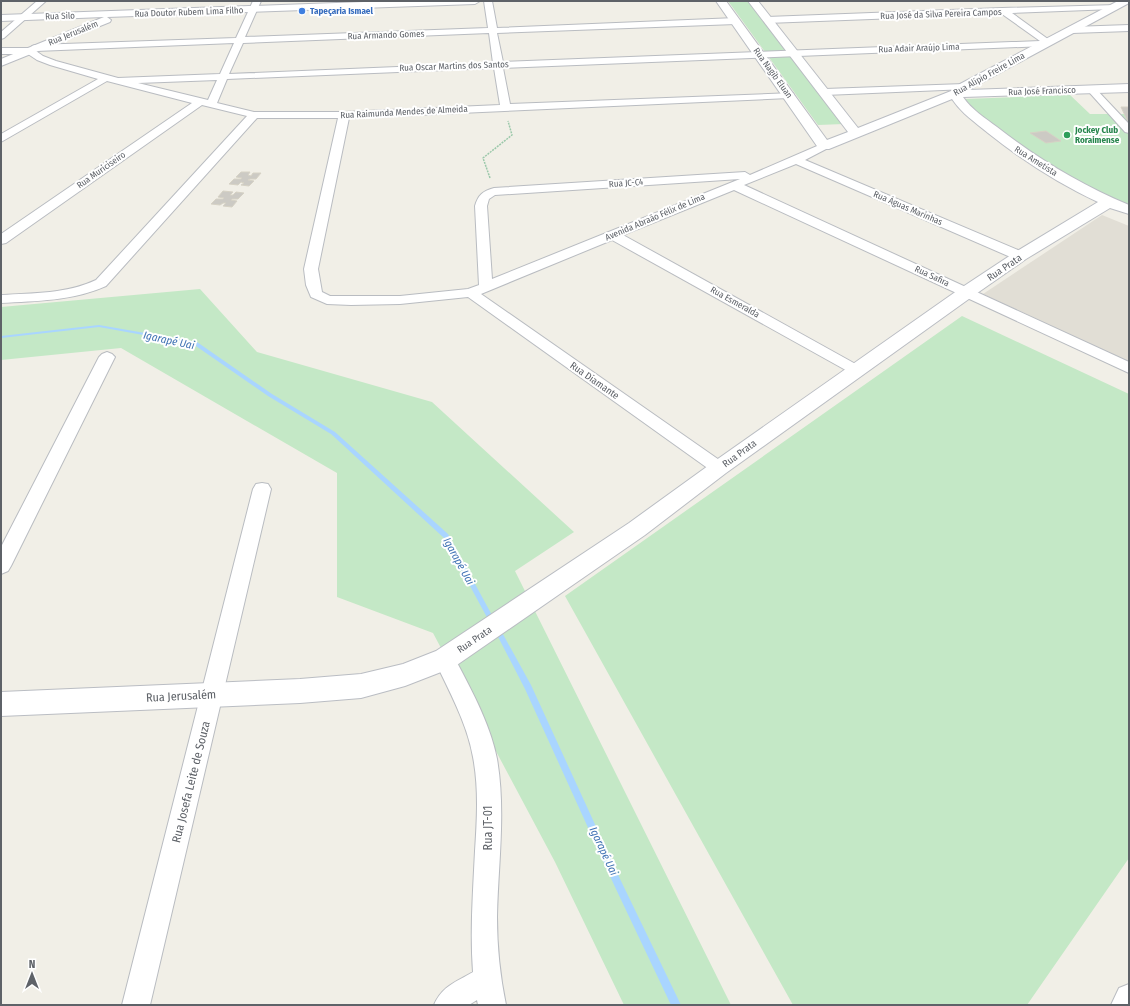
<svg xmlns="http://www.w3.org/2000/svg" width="1130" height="1006" viewBox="0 0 1130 1006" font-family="'Fira Sans Condensed',sans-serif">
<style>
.education{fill:#e1ded5}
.green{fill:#c4e8c6}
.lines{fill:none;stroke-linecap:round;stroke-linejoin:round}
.stream{fill:#a9d5ff;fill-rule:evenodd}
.building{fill:#cccac4;stroke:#d6d2c5}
.street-casing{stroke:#b9bcc1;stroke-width:2}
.secondary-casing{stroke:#babdc3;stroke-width:2}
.path{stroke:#9bc8aa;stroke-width:1.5;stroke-dasharray:2 1;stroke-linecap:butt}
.street{fill:#fff;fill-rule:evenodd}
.secondary{fill:#fff;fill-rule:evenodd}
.shop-dot{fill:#3f7fe0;stroke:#fff;stroke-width:1.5}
.leisure-dot{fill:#2e9e5b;stroke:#fff;stroke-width:1.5}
.labels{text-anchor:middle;stroke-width:4;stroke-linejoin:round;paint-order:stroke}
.far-shop-label{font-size:9px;font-weight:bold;fill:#366cbe;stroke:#fff;text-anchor:start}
.far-street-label{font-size:9px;fill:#5e6268;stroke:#fff}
.far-leisure-label{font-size:9px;font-weight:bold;fill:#27864d;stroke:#fff;text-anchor:start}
.street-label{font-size:10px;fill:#5e6268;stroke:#fff}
.water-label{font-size:11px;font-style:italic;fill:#4274b5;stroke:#fff}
.near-street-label{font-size:12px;fill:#5e6268;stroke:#fff}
</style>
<rect width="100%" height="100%" fill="#f1efe7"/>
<path class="education" d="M1102,215L1129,226V362L983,294Z"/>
<path class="green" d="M728,1H748L844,124L818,125Z
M1070,95L1090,114H1129V205L1113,199L1031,155L979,115L965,99Z
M200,289L257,352L432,402L574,532L515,571L731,1005H624L555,862L433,633L337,597V473L121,348L1,360V307Z
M962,316L1129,394V858L1027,1005H793L565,596Z"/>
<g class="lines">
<path class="stream" d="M99,325L197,342L272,394L335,432L448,534L494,619L495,621L494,623L492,624L490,623L444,538L331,434L268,396L193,344L99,327L1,338V336Z
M497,626L499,627L531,685L621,881L681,1005H671L615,887L525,689L494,629L495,627Z"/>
</g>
<path class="building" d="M1121,107H1129V122H1128Z
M1046,131L1061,141L1046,143L1030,133Z
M241,172H250L248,175L251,176L253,173H261L256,179H250L248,180L254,181L249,186L241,185L244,183L241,182L238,185L229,184L234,179H241L242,178L236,177Z
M223,191L233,192L230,195H233L236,192L244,193L238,199H232L231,200L237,201L232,207L223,206L226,203H223L220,205L211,204L216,199H223L224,198L218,197Z"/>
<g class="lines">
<defs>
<path id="street" d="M37,1H46L4,38L1,39V32Z
M253,1H261L245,37L488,28L484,1H492L497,28L736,18L740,21L736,24L497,33L503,62L1040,41L1002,14L767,23L763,20L767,17L1002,8L1117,5L1118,7L1114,9L1012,13L1052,42L1045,46L503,68L510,104L793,93L794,95L789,98L349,118L318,269L322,292L330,296H400L468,289L479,285L475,206C478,195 483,191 494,188L745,172L750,175L824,143L829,146L828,148L805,160L1025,253L1027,256L1025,259H1015L796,164L744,185L1129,362V373L734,190L623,235L861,367L864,370L861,373L856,375L851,373L612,240L481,294L725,464L728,468L725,472L719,474L713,472L468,297L400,304L351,305L327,304L311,297L306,285L304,269L338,118H257L106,286C72,301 37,301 1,303V295C34,293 66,294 96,280L247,116L202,105L6,243L1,244V234L192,103L107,81L1,142V134L98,79L50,65L37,60L28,54H1V48H31L32,46L35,45L236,38ZM489,33L493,63L229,74L243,43ZM234,43L220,74L118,78L56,61L43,56L36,51ZM494,68L500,105L344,112H254L217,103L227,79ZM217,80L208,100L138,83ZM740,179L730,183L492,279L487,206L489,199L495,195Z
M1129,25V31L1072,33L1068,30L1072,27Z
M964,84L967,85L969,87L967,89L825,95L820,92L825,89Z
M1092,87L1095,88L1129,124V133L1125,132L1089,92L1087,90L1089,88Z
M107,352L112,354L115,357L11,566L8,571L1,574V547L99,357L102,354Z
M262,483L268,484L271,489L150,1005H122L253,489L256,484Z
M445,650L452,653C469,686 490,722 497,759C506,811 498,865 497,917C497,947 500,976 506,1005H478L477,1000L469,1005H434C442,986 456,982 473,972C470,932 473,892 475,851C477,820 479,788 473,757C467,723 449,691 434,659L438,653Z
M1129,984V1005H1111L1119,988Z"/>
<path id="secondary" d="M391,1H480L475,4L107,17L111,20L110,22L1,66V59L104,17L1,21V15Z
M716,1H726L827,140L848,132L748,1H758L858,128L951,91L960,84L1118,1H1129V3L968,90L1129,84V92L963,97C972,110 985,118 997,127C1038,159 1081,185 1129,205V214L1110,208L1026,259L973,296L726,473L645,535L454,667L405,686L361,698L300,703L1,716V692L300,679L361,674L403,664L436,651L629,523L712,463L961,288L1014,253L1098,202C1059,184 1022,160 988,133C975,122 962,114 952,99L829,149H819Z"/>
</defs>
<use href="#street" class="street-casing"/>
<use href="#secondary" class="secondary-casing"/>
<path class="path" d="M490,178L483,158L512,135L508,121"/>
<use href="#street" class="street"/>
<use href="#secondary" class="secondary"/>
</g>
<circle class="shop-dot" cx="302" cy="11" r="4"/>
<circle class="leisure-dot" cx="1067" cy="135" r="4"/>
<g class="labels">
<g class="far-shop-label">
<text x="310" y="14">Tapeçaria Ismael</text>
</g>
<g class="far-street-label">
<text transform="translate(189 12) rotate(-2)" y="3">Rua Doutor Rubem Lima Filho</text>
<text transform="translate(941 14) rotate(-2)" y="3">Rua José da Silva Pereira Campos</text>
<text transform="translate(60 16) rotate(-2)" y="3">Rua Silo</text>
<text transform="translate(73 33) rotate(-22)" y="3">Rua Jerusalém</text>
<text transform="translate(386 35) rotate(-2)" y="3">Rua Armando Gomes</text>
<text transform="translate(919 48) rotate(-2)" y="3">Rua Adair Araújo Lima</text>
<text transform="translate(454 66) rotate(-2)" y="3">Rua Oscar Martins dos Santos</text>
<text transform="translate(773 73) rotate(54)" y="3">Rua Nagib Eluan</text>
<text transform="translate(989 74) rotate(-29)" y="3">Rua Alípio Freire Lima</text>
<text transform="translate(1042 91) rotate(-2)" y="3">Rua José Francisco</text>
<text transform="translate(404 112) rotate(-3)" y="3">Rua Raimunda Mendes de Almeida</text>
<text transform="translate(1036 161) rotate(32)" y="3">Rua Ametista</text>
<text transform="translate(101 170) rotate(-35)" y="3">Rua Muriciseiro</text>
<text transform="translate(626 183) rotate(-4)" y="3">Rua JC-C4</text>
<text transform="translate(908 208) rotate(23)" y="3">Rua Águas Marinhas</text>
<text transform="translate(655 217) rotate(-23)" y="3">Avenida Abraão Félix de Lima</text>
<text transform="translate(932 276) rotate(25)" y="3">Rua Safira</text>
<text transform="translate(735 302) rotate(29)" y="3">Rua Esmeralda</text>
</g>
<g class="far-leisure-label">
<text x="1075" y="133">Jockey Club<tspan x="1075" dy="10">Roraimense</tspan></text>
</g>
<g class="street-label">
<text transform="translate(1004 267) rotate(-34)" y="4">Rua Prata</text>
<text transform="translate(595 380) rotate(35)" y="4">Rua Diamante</text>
<text transform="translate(739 453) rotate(-36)" y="4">Rua Prata</text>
<text transform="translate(474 639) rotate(-34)" y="4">Rua Prata</text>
</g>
<g class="water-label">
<text transform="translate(169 340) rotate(12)" y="4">Igarapé Uai</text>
<text transform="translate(459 561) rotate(61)" y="4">Igarapé Uai</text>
<text transform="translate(604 851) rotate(65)" y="4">Igarapé Uai</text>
</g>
<g class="near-street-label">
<text transform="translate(181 696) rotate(-3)" y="4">Rua Jerusalém</text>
<text transform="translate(191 782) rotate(-76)" y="4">Rua Josefa Leite de Souza</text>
<text transform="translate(488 828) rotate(-90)" y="4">Rua JT-01</text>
</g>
</g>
<rect width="1130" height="1006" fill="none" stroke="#5e6268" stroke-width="4"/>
<g transform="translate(32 974)" stroke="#ffffff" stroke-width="3" paint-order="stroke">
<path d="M0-3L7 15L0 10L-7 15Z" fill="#5e6268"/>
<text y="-6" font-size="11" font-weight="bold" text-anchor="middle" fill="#5e6268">N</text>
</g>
</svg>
